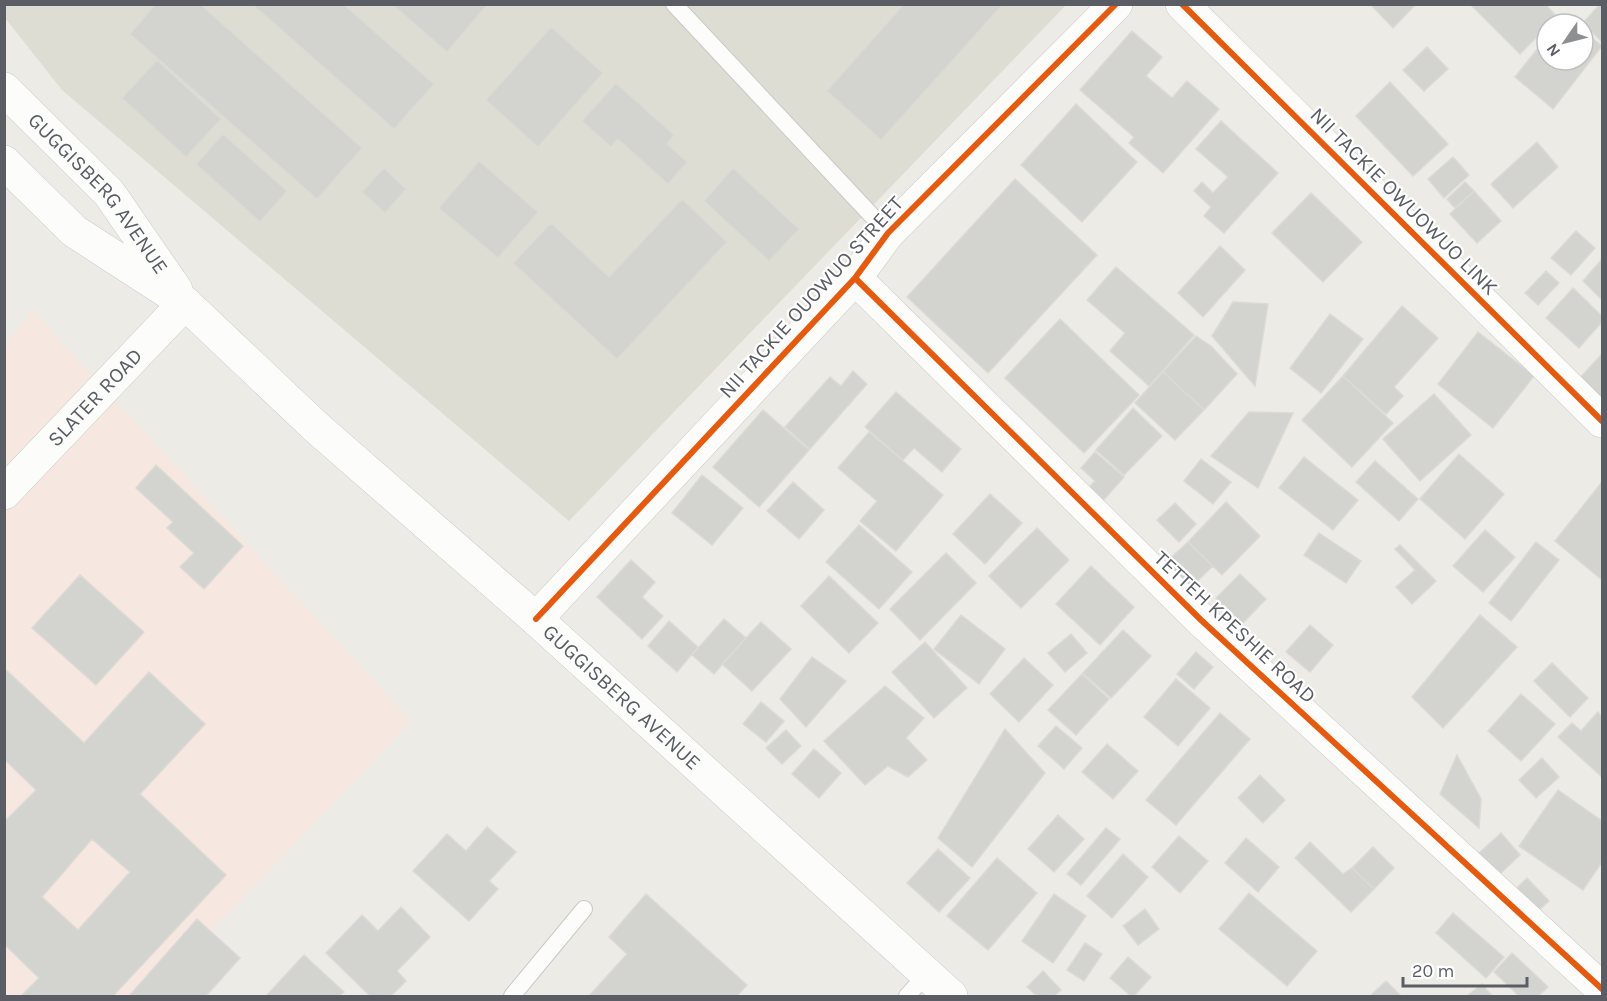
<svg xmlns="http://www.w3.org/2000/svg" width="1607" height="1001" viewBox="0 0 1607 1001" font-family="Karla,sans-serif">
<style>
.education{fill:#deddd4}
.medical{fill:#f6e7e0}
.building{fill:#d3d3cf;stroke:#dbdad4;stroke-width:1.5;fill-rule:evenodd}
.lines{fill:none;stroke-linecap:round;stroke-linejoin:round}
.service-casing{stroke:#c8c9c7;stroke-width:18}
.minor-casing{stroke:#c8c9c7;stroke-width:34}
.secondary-casing{stroke:#c9cac9;stroke-width:34}
.service{stroke:#fcfcfb;stroke-width:16}
.minor{stroke:#fcfcfb;stroke-width:33}
.secondary{stroke:#fcfcfb;stroke-width:33}
.cycleway-casing{stroke:#fff;stroke-width:10}
.cycleway{stroke:#e8590c;stroke-width:6}
.labels{text-anchor:middle;stroke-width:4.5;stroke-linejoin:round;paint-order:stroke}
.street-label{font-size:21px;fill:#5a5e64;stroke:#fff}
</style>
<rect width="100%" height="100%" fill="#ecebe5"/>
<path class="education" d="M5,4L1066,5L569,521L62,90L5,18Z"/>
<path class="medical" d="M33,311L411,721L151,996H5L4,344Z"/>
<path class="building" d="M156,4H200L362,148L317,199L130,34Z
M252,4H343L434,84L394,129Z
M392,4H488L447,52Z
M1003,4L881,140L827,91L904,4Z
M1370,4H1416L1393,28Z
M1470,4H1545L1557,17L1550,24H1547V27L1520,54Z
M1600,4H1602V42L1583,23Z
M551,27L603,73L538,147L486,100Z
M1132,31L1162,57L1146,76L1172,98L1187,81L1219,109L1163,173L1129,143L1134,137L1080,90Z
M1583,31L1602,46L1553,109L1515,77L1547,37V60H1583Z
M1427,47L1448,69L1424,91L1403,70Z
M157,60L221,119L186,157L122,98Z
M1390,82L1448,144L1413,176L1356,116Z
M616,83L674,135L667,144L687,162L668,184L618,139L611,147L582,121Z
M1076,104L1137,162L1082,222L1021,165Z
M1221,121L1278,173L1224,233L1204,216L1211,207L1194,191L1202,182L1213,193L1228,177L1196,149Z
M223,134L287,191L260,222L196,164Z
M1537,142L1558,167L1513,208L1491,184Z
M1453,157L1469,175L1444,198L1428,179Z
M479,161L538,212L498,258L439,208Z
M384,168L406,189L385,213L362,192Z
M733,168L799,229L769,261L704,201Z
M1015,179L1097,255L988,373L907,297Z
M1465,182L1474,191L1455,208L1447,199Z
M1474,191L1501,221L1477,243L1450,214Z
M1311,193L1362,242L1323,282L1272,233Z
M682,199L727,242L617,359L513,263L551,223L609,277Z
M1576,231L1595,248L1571,275L1551,258Z
M1220,246L1245,270L1203,317L1178,293Z
M1602,259V300L1583,281Z
M1116,267L1194,335L1149,386L1110,351L1125,333L1087,300Z
M1546,271L1559,283L1538,305L1525,293Z
M1573,288L1602,316V322L1579,348L1546,318Z
M1233,302L1268,304L1255,386L1212,336Z
M1402,306L1438,338L1394,387L1403,396L1386,414L1343,376Z
M1330,314L1363,339L1321,393L1290,368Z
M1060,319L1139,395L1084,453L1005,378Z
M1478,332L1534,376L1493,428L1438,384Z
M1196,336L1211,346L1237,374L1204,410L1163,372Z
M1602,354V404L1578,380Z
M853,371L867,384L810,449L785,427L830,377L841,386Z
M1163,372L1204,410L1175,440L1135,403Z
M1343,376L1393,423L1352,467L1302,420Z
M896,392L961,449L942,472L914,448L903,460L865,427Z
M1434,394L1471,435L1420,481L1383,439Z
M1133,408L1162,436L1124,475L1096,450Z
M763,410L809,450L759,507L713,467Z
M1249,412L1293,413L1258,488L1211,456Z
M869,432L943,495L896,551L860,521L877,501L838,468Z
M1095,452L1124,477L1101,503L1086,490L1095,481L1081,468Z
M1459,454L1504,494L1465,539L1420,499Z
M1304,457L1358,500L1333,530L1279,488Z
M1201,459L1231,482L1213,504L1184,481Z
M1375,461L1418,499L1399,521L1356,482Z
M156,465L243,546L204,589L180,567L194,553L167,528L173,522L136,488Z
M702,475L743,508L712,545L672,513Z
M793,482L824,510L799,539L767,511Z
M1602,482V580L1555,541Z
M990,494L1022,523L985,564L953,534Z
M1226,502L1260,536L1222,575L1188,542Z
M1175,503L1196,524L1179,542L1157,520Z
M859,525L912,572L879,609L826,562Z
M1037,528L1069,560L1021,608L989,576Z
M1485,530L1515,557L1483,592L1453,566Z
M1319,533L1361,561L1346,583L1304,555Z
M1188,542L1213,566L1189,589L1165,563Z
M1536,542L1559,560L1511,621L1489,603Z
M1400,545L1436,581L1412,604L1396,587L1415,570L1395,549Z
M946,553L976,583L920,640L890,609Z
M631,560L655,582L642,597L663,616L642,639L597,597Z
M1091,566L1134,607L1100,645L1056,604Z
M1240,574L1266,599L1242,624L1216,598Z
M80,575L144,632L96,685L32,628Z
M829,576L878,623L849,653L801,606Z
M961,615L1005,649L979,684L934,649Z
M1480,615L1517,647L1443,728L1412,697Z
M724,619L746,638L714,674L692,655Z
M669,621L698,647L677,672L648,646Z
M761,622L791,649L752,691L722,664Z
M1310,625L1333,645L1310,672L1286,652Z
M1123,630L1151,656L1111,698L1083,673Z
M1071,634L1087,653L1065,672L1048,653Z
M925,642L967,688L934,718L892,672Z
M1196,652L1213,667L1194,689L1177,674Z
M812,657L846,681L806,727L780,699Z
M1024,658L1053,685L1019,722L990,694Z
M1552,663L1588,698L1570,717L1534,681Z
M4,668L84,743L149,672L205,724L140,794L226,875L113,996H21L39,978L4,944V822L36,790L4,759ZM92,839L130,872L78,930L42,897Z
M1082,674L1109,699L1076,735L1048,710Z
M1176,679L1210,708L1178,746L1144,717Z
M885,686L924,718L906,738L927,760L908,777L888,766L865,785L824,741Z
M1521,694L1555,724L1521,761L1488,731Z
M761,702L784,721L766,742L743,724Z
M1598,712L1602,717V777L1558,737L1572,723L1581,731Z
M1220,713L1250,739L1176,825L1146,800Z
M1056,726L1082,748L1064,769L1038,746Z
M1005,729L1045,773L972,867L938,838Z
M786,730L801,746L782,764L766,748Z
M1107,744L1138,771L1113,799L1082,772Z
M814,749L841,773L819,798L792,774Z
M1457,755L1481,799L1479,828L1440,794Z
M1542,758L1559,777L1536,798L1519,780Z
M1260,775L1285,800L1263,823L1238,798Z
M1558,790L1602,821V862L1583,890L1519,846Z
M1058,815L1084,839L1054,872L1028,849Z
M487,827L516,852L489,881L498,889L469,921L413,871L447,834L466,851Z
M1106,828L1120,839L1081,885L1067,874Z
M1501,833L1520,855L1499,875L1479,853Z
M1179,836L1208,861L1180,893L1152,867Z
M1246,838L1279,867L1258,892L1225,863Z
M1310,842L1343,874L1352,868L1374,889L1351,912L1295,858Z
M1373,847L1394,868L1374,889L1352,868Z
M938,849L970,878L939,912L907,883Z
M1123,854L1148,877L1112,918L1087,896Z
M997,858L1037,893L988,950L947,916Z
M1527,878L1549,901L1538,911L1517,888Z
M1249,893L1317,951L1287,986L1219,929Z
M646,894L747,985L737,996H589L627,954L609,937Z
M1054,894L1086,916L1053,963L1022,941Z
M401,907L430,937L397,971L406,981L391,996H370L326,953L362,915L378,931Z
M1145,909L1159,929L1138,945L1123,926Z
M1453,913L1504,957L1486,978L1436,933Z
M197,919L240,958L206,996H129Z
M1085,943L1102,954L1084,981L1067,970Z
M1512,953L1548,987L1538,996H1519L1494,972Z
M304,955L344,992L339,996H266Z
M1128,957L1151,977L1134,996H1131L1110,978Z
M1043,971L1061,990L1054,996H1037L1027,987Z
M1386,981L1401,996H1370Z
M1482,984L1492,996H1467Z"/>
<g class="lines">
<defs>
<path id="service" d="M674,4L888,233
M512,996L584,909
M907,996L927,974"/>
<g id="minor">
<path d="M1182,4L1602,421"/>
<path d="M855,278L1201,620L1602,989"/>
<path id="s1" d="M4,493L185,303"/>
<path d="M536,619L855,278L888,233L1116,4"/>
</g>
<g id="secondary">
<path id="s2" d="M4,89L109,193L176,290"/>
<path id="s3" d="M4,162L74,231L185,303L316,427L536,619L951,996"/>
</g>
</defs>
<use href="#service" class="service-casing"/>
<use href="#minor" class="minor-casing"/>
<use href="#secondary" class="secondary-casing"/>
<use href="#service" class="service"/>
<use href="#minor" class="minor"/>
<use href="#secondary" class="secondary"/>
<defs>
<path id="cycleway" d="M1182,4L1602,421
M855,278L1201,620L1602,989
M536,619L855,278L888,233L1116,4"/>
</defs>
<use href="#cycleway" class="cycleway-casing"/>
<use href="#cycleway" class="cycleway"/>
</g>
<g class="labels">
<g class="street-label">
<text dy="7" stroke="none"><textPath href="#s2" startOffset="141">GUGGISBERG AVENUE</textPath></text>
<text transform="translate(1404 201) rotate(45)" y="7">NII TACKIE OWUOWUO LINK</text>
<text transform="translate(811 297) rotate(-48)" y="7">NII TACKIE OUOWUO STREET</text>
<text dy="7" stroke="none"><textPath href="#s1" startOffset="132">SLATER ROAD</textPath></text>
<text transform="translate(1235 627) rotate(43)" y="7">TETTEH KPESHIE ROAD</text>
<text dy="7" stroke="none"><textPath href="#s3" startOffset="819">GUGGISBERG AVENUE</textPath></text>
</g>
</g>
<rect width="1607" height="1001" fill="none" stroke="#5a5e64" stroke-width="12"/>
<g transform="translate(1565 42) rotate(235)"><circle r="28" fill="#ffffff" stroke="#bdbfc1" stroke-width="1.5"/>
<path d="M0-4.5L10 22L0 15L-10 22Z" fill="#8d8f91"/>
<text y="-9" font-size="16" font-weight="bold" text-anchor="middle" fill="#5a5e64">N</text>
</g>
<path d="M1403 977v9h124v-9" fill="none" stroke="#5a5e64" stroke-width="3"/>
<text x="1412" y="977" font-size="18" fill="#5a5e64" stroke="#ffffff" stroke-width="4.5" paint-order="stroke">20 m</text>
</svg>
